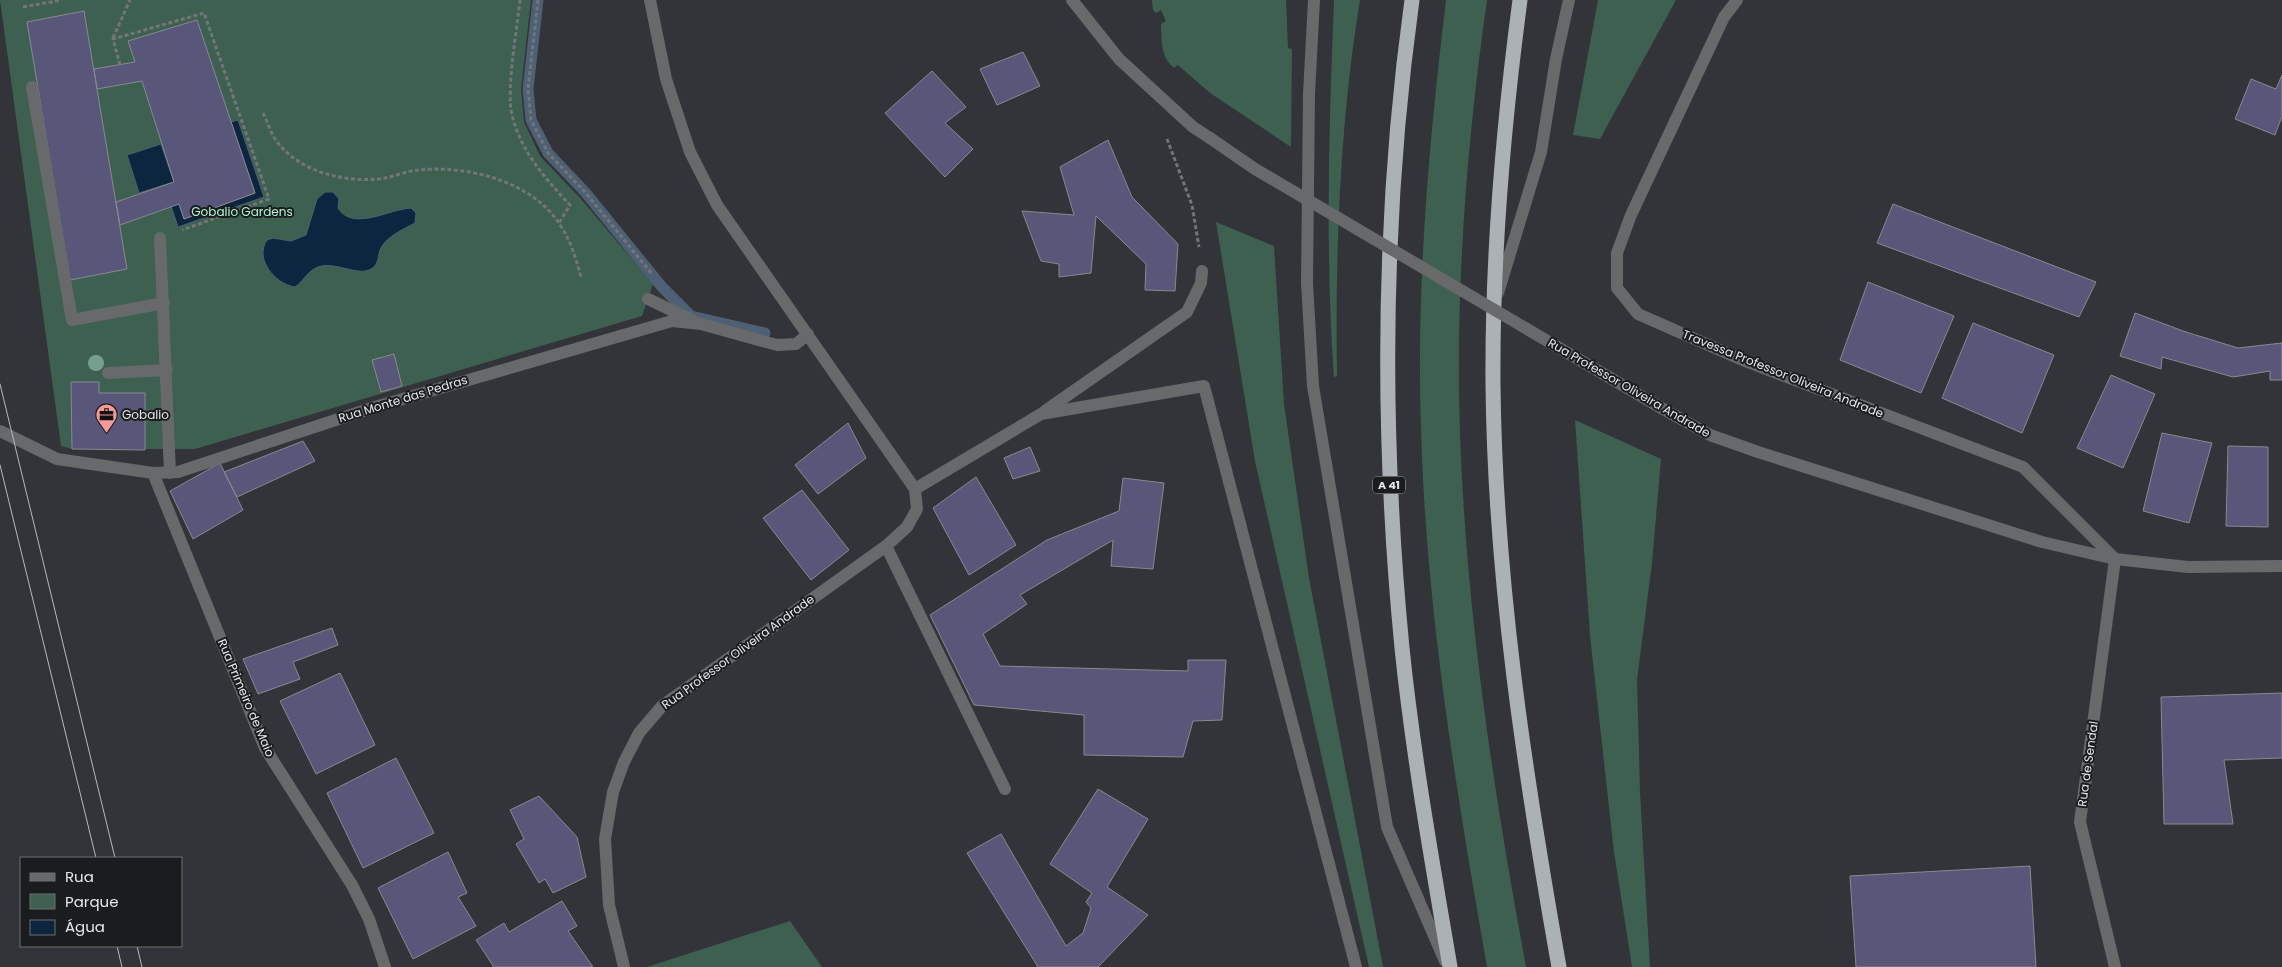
<svg xmlns="http://www.w3.org/2000/svg" width="2282" height="967" viewBox="0 0 2282 967" font-family="Poppins,sans-serif">
<style>
.green{fill:#3e6051}
.water{fill:#0d263f;stroke:#4e6073}
.lines{fill:none;stroke-linecap:round;stroke-linejoin:round}
.stream{stroke:#4e6073;stroke-width:11}
.building{fill:#585679;stroke:#898990}
.path{stroke:#737579;stroke-width:3;stroke-dasharray:4 2.5;stroke-linecap:butt}
.minor{stroke:#67696b;stroke-width:12}
.highway{stroke:#abb1b5;stroke-width:15}
.tram{stroke:#b8babd;stroke-width:1}
.minor-bridge{stroke:#67696b;stroke-width:12}
.tree{fill:#769f8f}
.labels{text-anchor:middle;stroke-width:4;stroke-linejoin:round;paint-order:stroke}
.shield{fill:#1b1c1e;stroke:#aaabae;stroke-width:1}
.shield-label{font-size:11px;font-weight:bold;fill:#e7e8eb}
.park-label{font-size:12px;fill:#adf7d5;stroke:#1b1c1e}
.street-label{font-size:12px;fill:#e7e8eb;stroke:#1b1c1e}
.poi-label{font-size:12px;fill:#e7e8eb;stroke:#1b1c1e;text-anchor:start}
</style>
<rect width="100%" height="100%" fill="#323439"/>
<path class="green" d="M0,0H531L521,89L524,122L540,156L581,199L653,284L642,316L195,449H72L61,446Z
M1152,0H1286L1288,48L1292,49L1291,147L1210,93L1178,65L1174,68C1160,56 1162,41 1161,24L1166,21L1161,10L1156,13L1153,10Z
M1334,0H1360C1340,120 1335,254 1337,376L1334,377C1325,251 1329,125 1334,0Z
M1446,0H1487C1471,112 1461,223 1459,336C1456,545 1488,762 1526,967H1487C1456,789 1426,610 1421,429C1416,285 1429,142 1446,0Z
M1598,0H1676L1600,139L1573,135Z
M1216,222L1274,246L1284,404L1309,578L1383,967H1369L1255,461Z
M1575,420L1661,459L1652,563L1637,680L1640,792L1650,967H1632L1614,852L1590,635Z
M790,921L822,967H647Z"/>
<path class="water" d="M238,120L264,197L178,227L171,206L179,204L184,219L255,193L231,122Z
M161,144L174,182L139,193L127,155Z
M325,192H333L339,199L338,208C353,232 389,209 411,208L416,213L415,223C404,229 387,236 381,248C377,255 380,264 371,269C359,277 335,261 318,267C307,271 304,281 295,287C275,284 254,259 267,240L273,238L291,241L306,235L317,199Z"/>
<g class="lines">
<path class="stream" d="M538,0L528,89L531,120L548,153L585,192L662,287L691,316L765,333"/>
</g>
<path class="building" d="M84,11L127,269L70,280L27,22Z
M197,20L255,193L184,219L179,204L120,225L116,202L174,182L142,81L97,89L94,69L135,62L128,41Z
M1023,52L1040,86L997,105L980,69Z
M932,71L966,107L945,123L973,149L945,177L885,113Z
M2282,75V116L2275,135L2235,119L2251,79L2276,89Z
M1108,140L1132,197L1178,244L1175,291L1145,290L1146,264L1096,216L1091,273L1059,277V264L1041,261L1022,211L1074,215L1060,167Z
M1893,204L2096,282L2079,317L1877,243Z
M1868,282L1954,316L1921,393L1840,360Z
M2135,313L2186,332L2238,348L2282,343V380H2270V371L2233,377L2162,357L2161,369L2120,356Z
M1973,323L2054,355L2022,433L1942,398Z
M394,354L402,386L381,392L372,360Z
M2111,375L2155,394L2123,468L2077,448Z
M71,382H99V393H145V450L72,449Z
M848,423L866,458L818,494L795,465Z
M2162,433L2212,443L2189,523L2143,511Z
M303,441L315,461L237,497L224,472Z
M2228,446L2268,447V527L2226,526Z
M1030,447L1040,471L1013,479L1004,458Z
M220,463L243,510L193,539L170,491Z
M976,477L1016,545L969,575L933,508Z
M1123,478L1164,483L1153,569L1111,566L1113,540L1020,595L1027,604L983,634L1000,666L1188,671V660H1226L1222,720L1193,721L1183,757L1084,755V715L974,705L930,615L1047,540L1119,511Z
M802,490L849,550L811,580L763,518Z
M332,628L338,645L293,662L300,679L258,694L243,659Z
M340,673L375,745L316,774L280,701Z
M2282,693V758L2224,760L2233,824H2164L2161,697Z
M396,758L434,833L363,868L327,793Z
M1098,789L1148,819L1107,887L1148,915L1098,967H1038L967,853L1001,834L1066,946L1083,933L1091,908L1086,902L1092,893L1050,864Z
M539,796L577,837L586,877L553,893L545,879L539,883L516,844L524,839L510,810Z
M448,852L467,893L458,897L476,926L413,959L378,888Z
M2030,866L2036,967H1856L1850,876Z
M562,901L577,926L568,931L593,967H494L476,940L504,923L509,932Z"/>
<g class="lines">
<path class="path" d="M520,0C517,29 506,90 512,115C521,152 545,178 570,205L559,223
M538,0L528,89L531,120L548,153L585,192L652,274
M23,7L62,0
M113,38L130,0
M120,65L113,39L204,13L269,199L182,230
M263,113C268,122 271,135 278,143C301,172 343,182 378,179C392,178 405,171 418,170C467,165 533,181 560,225C571,241 576,259 581,277
M1167,139L1192,205L1199,247"/>
<path class="minor" d="M1072,0L1119,59L1193,127L1210,138
M1314,0L1309,94L1307,283L1313,386L1387,827L1445,961
M1737,0L1724,17L1631,215L1617,253V288L1638,314L1745,361L2023,467L2115,559
M32,87L72,320L164,303
M160,238L170,473
M1498,293L1541,152L1556,59L1569,0
M648,299L692,320
M108,373L167,370
M1663,409L1710,435L1758,452L2042,542L2115,559L2188,567L2282,566
M1045,411L1187,312L1201,283L1202,271
M0,431L57,459L153,473L178,472L375,407L672,321L701,324L777,345L796,344L808,334
M153,473L265,748L352,885L369,919L385,967
M915,489L1041,414L1204,386L1356,967
M886,546L1005,789
M624,967L609,905L605,839L613,792L624,762L639,733L662,706L886,546L907,527L917,509L915,489L717,205L690,152L666,79L650,0
M2115,967L2080,822L2115,559"/>
<path class="highway" d="M1412,0C1382,216 1381,432 1402,648C1413,755 1432,861 1450,967
M1520,0C1503,128 1492,256 1493,385C1495,580 1525,775 1559,967"/>
<path class="tram" d="M0,384L115,858
M0,465L96,858
M117,946L122,967
M137,946L142,967"/>
<path class="minor-bridge" d="M1210,138L1255,169L1663,409"/>
</g>
<circle class="tree" cx="96" cy="363" r="8"/>
<defs>
<symbol id="office-pin" viewBox="-11 -11 22 30"><path d="M0 17L-7.5 6A9.5 9.5 0 1 1 7.5 6Z" fill="#f59b97" stroke="#1b1c1e"/><path d="M-6-3h4V-5.5h4V-3h4V5H-6ZM-1-4.5V-3h2v-1.5ZM-6 0V1H6V0Z" fill="#111"/></symbol>
</defs>
<g fill-rule="evenodd">
<use href="#office-pin" x="94" y="402" width="25" height="34"/>
</g>
<g class="labels">
<rect class="shield" x="1373" y="476.5" width="32" height="17" rx="4"/>
<g class="shield-label">
<text x="1389" y="489">A 41</text>
</g>
<g class="park-label">
<text x="242" y="216">Gobalio Gardens</text>
</g>
<g class="street-label">
<text transform="translate(1783 374) rotate(22)" y="4">Travessa Professor Oliveira Andrade</text>
<text transform="translate(1629 388) rotate(30)" y="4">Rua Professor Oliveira Andrade</text>
<text transform="translate(403 399) rotate(-17)" y="4">Rua Monte das Pedras</text>
<text transform="translate(738 652) rotate(-36)" y="4">Rua Professor Oliveira Andrade</text>
<text transform="translate(246 698) rotate(67)" y="4">Rua Primeiro de Maio</text>
<text transform="translate(2088 764) rotate(-82)" y="4">Rua de Sendal</text>
</g>
<g class="poi-label">
<text x="122" y="419">Gobalio</text>
</g>
</g>
<rect x="20" y="857" width="162" height="90" fill="#1b1c1e" stroke="#6d6e70"/>
<rect x="30" y="873" width="25" height="8" fill="#67696b" stroke="#6d6e70"/>
<text x="65" y="882" font-size="15" fill="#e7e8eb">Rua</text>
<rect x="30" y="894" width="25" height="15" fill="#3e6051" stroke="#6d6e70"/>
<text x="65" y="907" font-size="15" fill="#e7e8eb">Parque</text>
<rect x="30" y="920" width="25" height="15" fill="#0d263f" stroke="#6d6e70"/>
<text x="65" y="932" font-size="15" fill="#e7e8eb">Água</text>
</svg>
